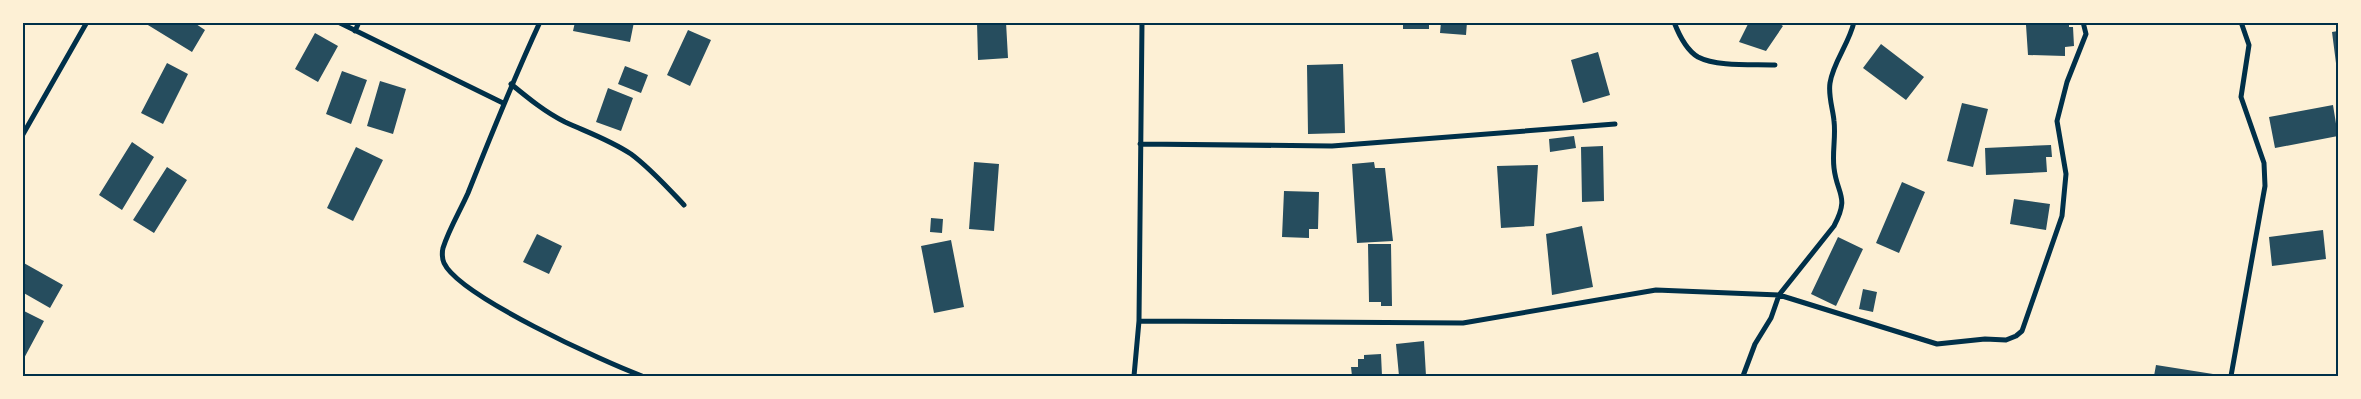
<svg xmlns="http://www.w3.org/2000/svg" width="2361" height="399" viewBox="0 0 2361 399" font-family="Manrope,sans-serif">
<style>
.building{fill:#264d5e}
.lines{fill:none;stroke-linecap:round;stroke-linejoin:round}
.minor{stroke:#003049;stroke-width:5}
.neatline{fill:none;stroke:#003049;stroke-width:2}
</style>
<rect width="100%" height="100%" fill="#fdf0d5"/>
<path class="building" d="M143,22H193L205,30L192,52Z
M575,22H634L630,42L573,31Z
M977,22H1006L1008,58L978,60Z
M1403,22H1429V29H1403Z
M1441,22H1467L1466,35L1440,33Z
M1749,22H1777L1783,26L1766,51L1739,42Z
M2069,22V27H2073L2074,46L2065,47V56L2028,55L2026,25Z
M688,30L711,40L690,86L667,75Z
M2338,31V71H2337L2332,32Z
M315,33L338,46L318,82L295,69Z
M1881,44L1924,77L1906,100L1863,68Z
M1598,52L1610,95L1583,103L1571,60Z
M167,63L188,74L163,124L141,113Z
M1343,64L1345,133L1308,134L1307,65Z
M625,66L648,75L641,93L618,84Z
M342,71L367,80L351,124L326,114Z
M380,81L406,89L393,134L367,126Z
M608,88L633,98L621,131L596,122Z
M1962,103L1988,109L1973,167L1947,161Z
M2333,105L2338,136L2275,148L2269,117Z
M1574,136L1576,148L1550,152L1549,139Z
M132,142L154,157L122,210L99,195Z
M2051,145L2052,157H2046L2047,172L1986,175L1985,148Z
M1603,146L1604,201L1582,202L1581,147Z
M356,147L383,160L353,221L327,208Z
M974,162L999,164L994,231L969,229Z
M1374,162L1375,168H1385L1393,241L1357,243L1352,164Z
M1538,165L1534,226L1501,228L1497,166Z
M167,167L187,180L154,233L133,220Z
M1902,182L1925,192L1899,253L1876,243Z
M1284,191L1319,192L1318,229H1309V238L1282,237Z
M2014,199L2050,204L2046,230L2010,224Z
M931,218L943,219L942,233L930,232Z
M1582,226L1593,287L1552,295L1546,234Z
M2323,230L2326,259L2272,266L2269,237Z
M537,234L562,246L549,274L523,262Z
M1838,237L1863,249L1836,306L1811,294Z
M951,240L964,307L934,313L921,246Z
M1368,244H1391L1392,306H1381V302H1369Z
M22,262L63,285L50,308L22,292Z
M1863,289L1877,292L1873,312L1859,309Z
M22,310L44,321L22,362Z
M1424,341L1426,376H1399L1396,344Z
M1381,354L1382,376H1352L1351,367H1358V359H1364V355Z
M2156,365L2213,374V376H2154Z"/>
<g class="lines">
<path class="minor" d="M338,22L503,103
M540,22C514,78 491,135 468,193C460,211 449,229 443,248C442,252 442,259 444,263C459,296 604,362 642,376
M1674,22C1679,35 1686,50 1698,57C1717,67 1754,64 1775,65
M355,31L359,22
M511,84C528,98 545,112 565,122C587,132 610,140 631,154C650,168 667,187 684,205
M22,136L87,22
M1140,144L1332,146L1615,124
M1139,321L1463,323L1656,290L1779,295L1834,226C1850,196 1837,195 1834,168C1832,152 1836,137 1834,121C1833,109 1828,96 1830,83C1833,62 1849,44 1854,22
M1134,376L1139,321L1142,22
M1743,376L1755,344L1771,318L1779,295L1937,344L1985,339L2006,340L2016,336L2022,331L2062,216L2066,174L2057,121L2067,82L2086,34L2083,22
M2231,376L2265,186L2264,163L2241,97L2249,45L2241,22"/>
</g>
<rect width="2361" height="399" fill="none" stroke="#fdf0d5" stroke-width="48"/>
<rect x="24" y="24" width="2313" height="351" class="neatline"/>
</svg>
